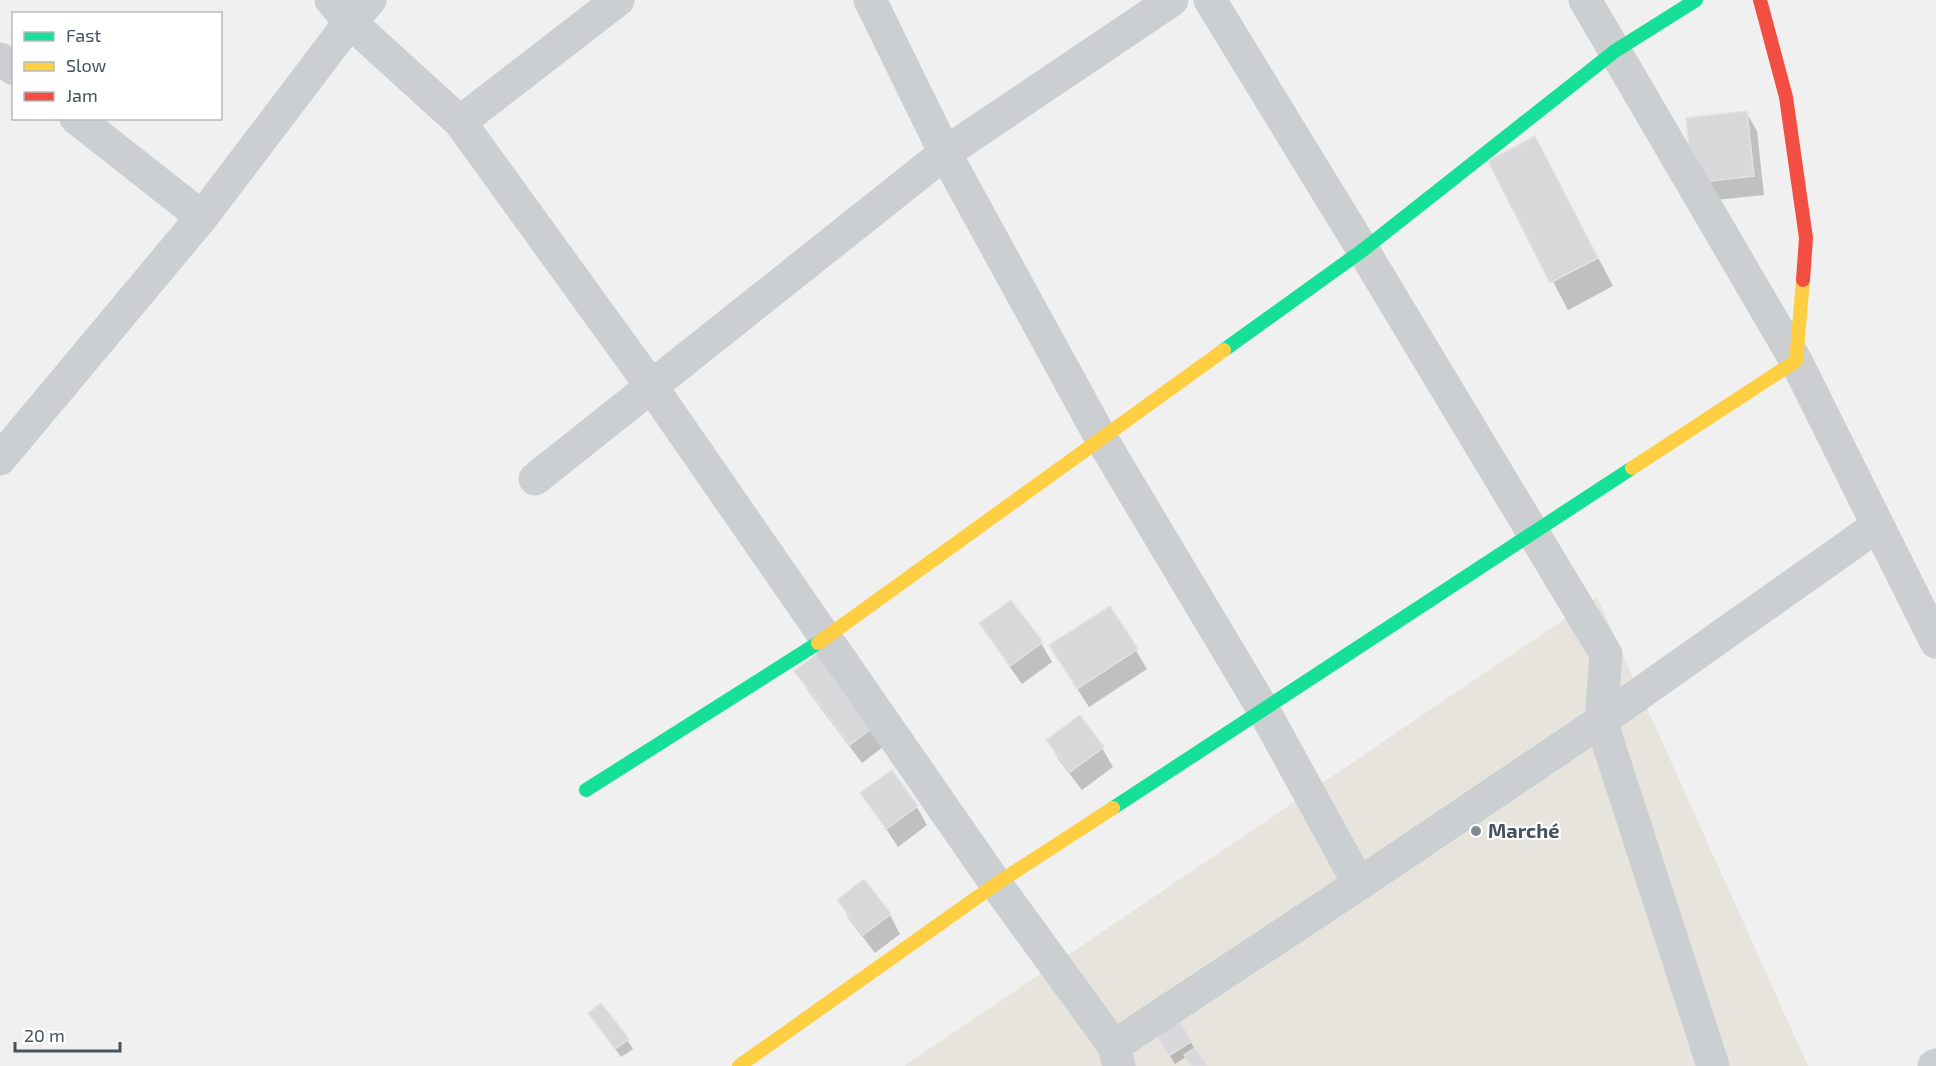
<svg xmlns="http://www.w3.org/2000/svg" width="1936" height="1066" viewBox="0 0 1936 1066" font-family="'Exo 2',sans-serif">
<style>
.commercial{fill:#e6e4dd}
.shadow{fill:#0003}
.building{fill:#d8d8db;stroke:#e2e2e3;stroke-width:1.5}
.lines{fill:none;stroke-linecap:round;stroke-linejoin:round}
.street{stroke:#cccfd1;stroke-width:33}
.fast{stroke:#16e098;stroke-width:14}
.slow{stroke:#ffcf43;stroke-width:14}
.jam{stroke:#f24e42;stroke-width:14}
.poi-dot{fill:#818992;stroke:#fff;stroke-width:2}
.labels{text-anchor:middle;stroke-width:4.5;stroke-linejoin:round;paint-order:stroke}
.poi-label{font-size:20px;font-weight:bold;fill:#45525f;stroke:#fff;text-anchor:start}
</style>
<rect width="100%" height="100%" fill="#f1f0f0"/>
<path class="commercial" d="M1597,597L1808,1066H904Z"/>
<path class="shadow" d="M1746,112L1757,131L1764,195L1706,201L1695,182Z
M1490,162L1550,166L1613,286L1568,310Z
M1110,608L1147,669L1089,707L1062,665Z
M981,623L1041,643L1052,662L1022,684L992,642Z
M796,671L887,744L862,763L807,690Z
M1048,741L1102,748L1113,767L1082,790L1059,760Z
M862,793L917,807L927,825L898,847Z
M839,900L890,915L900,934L875,953L849,919Z
M590,1013L627,1040L633,1049L621,1057Z
M1179,1023L1196,1051L1206,1066H1192L1186,1057L1175,1064L1158,1036Z"/>
<path class="building" d="M1747,111L1754,176L1693,183L1686,118Z
M1535,136L1598,258L1550,283L1488,161Z
M1011,600L1043,642L1010,666L979,623Z
M1110,606L1138,649L1077,689L1049,645Z
M822,650L877,724L850,745L794,671Z
M1080,715L1104,747L1070,772L1046,740Z
M892,770L918,806L886,829L860,793Z
M864,879L891,914L863,935L837,900Z
M601,1003L629,1039L615,1049L588,1013Z
M1180,1021L1192,1041L1169,1056L1156,1035Z
M1195,1048L1208,1066H1191L1184,1055Z"/>
<g class="lines">
<path class="street" d="M331,0L350,22L460,122L649,383L996,884L1114,1046L1119,1066
M870,0L945,153L1101,438L1263,709L1359,884
M1210,0L1363,250L1606,654L1601,721L1713,1066
M1585,0L1796,361L1936,642
M0,59L14,69
M76,118L202,217
M460,122L618,0
M0,459L202,217L350,22L370,0
M535,479L945,153L1172,0
M1114,1046L1359,884L1601,721L1877,526
M1934,1066L1936,1065"/>
<path class="fast" d="M1224,350L1363,250L1615,51L1696,0
M586,790L818,643
M1113,808L1632,468"/>
<path class="slow" d="M1632,468L1796,361L1803,280
M818,643L1224,350
M739,1066L996,884L1113,808"/>
<path class="jam" d="M1760,0L1786,97L1806,238L1803,280"/>
</g>
<circle class="poi-dot" cx="1476" cy="831" r="6"/>
<g class="labels">
<g class="poi-label">
<text x="1488" y="838">Marché</text>
</g>
</g>
<rect x="12" y="12" width="210" height="108" fill="#ffffff" stroke="#b5babf" stroke-width="1.5"/>
<rect x="24" y="32" width="30" height="9" fill="#16e098" stroke="#b5babf" stroke-width="1.5"/>
<text x="66" y="42" font-size="18" fill="#45525f">Fast</text>
<rect x="24" y="62" width="30" height="9" fill="#ffcf43" stroke="#b5babf" stroke-width="1.5"/>
<text x="66" y="72" font-size="18" fill="#45525f">Slow</text>
<rect x="24" y="92" width="30" height="9" fill="#f24e42" stroke="#b5babf" stroke-width="1.5"/>
<text x="66" y="102" font-size="18" fill="#45525f">Jam</text>
<path d="M15 1042v9h105v-9" fill="none" stroke="#45525f" stroke-width="3"/>
<text x="24" y="1042" font-size="18" fill="#45525f" stroke="#ffffff" stroke-width="4.5" paint-order="stroke">20 m</text>
</svg>
